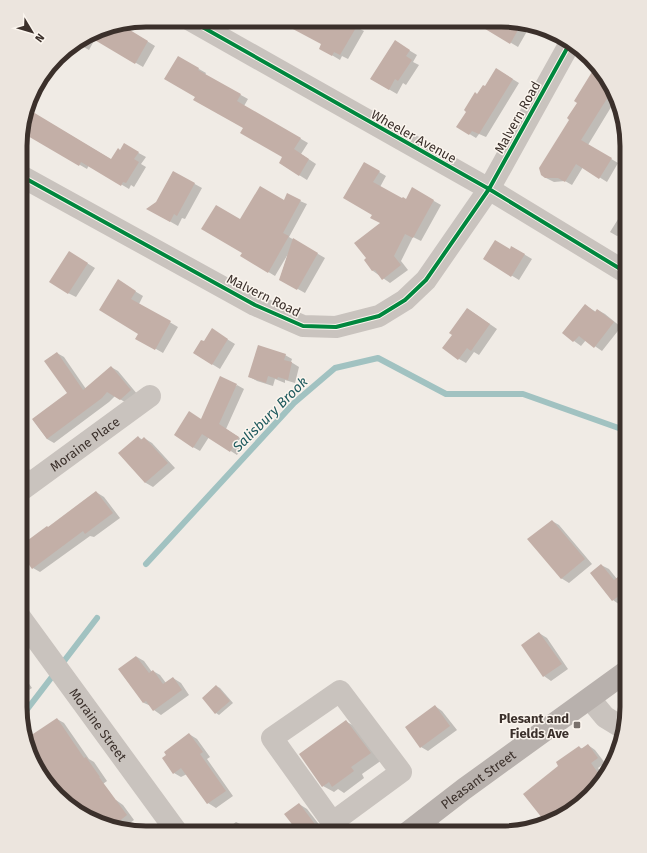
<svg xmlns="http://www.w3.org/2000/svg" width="647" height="853" viewBox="0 0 647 853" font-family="'Fira Sans',sans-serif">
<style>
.shadow{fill:#0003}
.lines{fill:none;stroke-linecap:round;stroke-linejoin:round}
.stream{stroke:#a1c2c1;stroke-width:6}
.building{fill:#c3afa7}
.minor{stroke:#c9c3be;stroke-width:22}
.major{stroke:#b8b1ad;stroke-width:22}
.cycleway-casing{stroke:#fbf5ee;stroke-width:6}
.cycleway{stroke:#00873e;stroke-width:4}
.poi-dot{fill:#7a716c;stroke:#fbf5ee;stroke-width:1.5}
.labels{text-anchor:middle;stroke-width:3;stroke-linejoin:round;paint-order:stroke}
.street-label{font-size:13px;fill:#3b302b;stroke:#fbf5ee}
.poi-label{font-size:13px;font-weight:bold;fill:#3b302b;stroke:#fbf5ee;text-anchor:end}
.water-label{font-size:14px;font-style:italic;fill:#1f5a5e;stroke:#fbf5ee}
.rim{fill:none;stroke:#3b302b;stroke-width:5}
</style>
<rect width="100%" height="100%" fill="#f0ebe5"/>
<path class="shadow" d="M282,20L357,21L354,26L364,31L348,59L342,56L340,60L320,48L322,44Z
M518,21L530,26L518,47L490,30Z
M119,24L155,46L143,67L95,39L89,50L80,45L79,48L73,45L105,27Z
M402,46L417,55L413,62L419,65L406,85L403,83L397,94L371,79Z
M178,57L206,73L205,75L248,99L244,106L308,143L301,154L316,164L307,180L280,163L283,157L244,128L196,96Z
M596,68L614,90L616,99L588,145L618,163L607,182L583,167L572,185L565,181L554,182L546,178L578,103L576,101Z
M503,73L519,83L486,137L479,134L476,138L458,127L477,95L485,87Z
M28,110L112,160L121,151L124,145L146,157L141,164L146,167L134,187L131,185L129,189L89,165L87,169L21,131Z
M364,163L386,176L380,187L402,200H407L413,189L441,205L421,241L413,237L401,261L408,270L390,283L373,271L381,223L373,214Z
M173,172L202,188L185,219L182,218L178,226L148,209L157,202Z
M284,201H300L307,204L289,237L325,258L305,293L280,279L288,254L275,276L242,256L244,253L241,221Z
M627,205V231L617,236L610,232Z
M512,247L532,259L519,280L485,259L510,250Z
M77,257L95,268L76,297L68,293Z
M118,281L143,296L139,304L178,327L163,353L137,338L140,333Z
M585,305L596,312L598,310L605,314L621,327L602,351L586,340L581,346L563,333Z
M468,309L497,329L479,355L474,352L466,363L459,359L453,335Z
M212,330L235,344L220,369L194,353L204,343Z
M57,353L64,357L86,389L111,367L118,371L138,395L128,404L115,396L109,402L54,443L47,439L33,420L68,393Z
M285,355L292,359L291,362L299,367L295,383L285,380V383L275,379L273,386L257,381L250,377Z
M237,385L244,389L226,429L246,442L237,455L209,437L200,451L193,447L201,420Z
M138,437L143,440L144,438L152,443L175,468L153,487L146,483L120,453Z
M20,457L32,473L20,481Z
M96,492L104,497L120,518L94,537L90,536L40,572L33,568L48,528Z
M552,521L559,525L592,564L569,583L561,578Z
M601,565L609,569L617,579L627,572V600L620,605L613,600L591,573Z
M539,633L547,638L568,669L551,681L544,676Z
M137,657L144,661L152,672L153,671L160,675L166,683L173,678L181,683L189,695L161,715L154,710L151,706L144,703L120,669Z
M20,671L32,688L21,695L23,697L20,699Z
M216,686L220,688L233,703L219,715L216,713Z
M435,706L442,711L457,730L428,751L421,747Z
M57,719L64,723L89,759L94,762L107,781L71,807L57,790H58L52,777L27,739Z
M347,722L358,728L382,760L362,774L364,778L344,793L338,789L334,792L323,786Z
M189,734L197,739L210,757L207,759L233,796L216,808L208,803L187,774L181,777L174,773Z
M588,745L595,750L605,763L598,768L605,778L557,820L547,822L560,767L579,747L583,749Z
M116,800L123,805L134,820L123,828L124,830L92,818Z
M299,804L307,809L325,832H293L297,829Z
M236,822L244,826L248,832H223Z
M482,829L488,833H476Z"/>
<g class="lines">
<path class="stream" d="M146,564L294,403L335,368L378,358L446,394H523L627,431
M22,716L97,618"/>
</g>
<path class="building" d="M276,20L347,21L357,26L340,55L334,52L332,56L319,49L321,44Z
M472,21H518L522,23L510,44Z
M120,24L148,41L135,64L88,36L105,27Z
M395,40L410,50L406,56L412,60L398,81L395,79L389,90L370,79Z
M178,56L199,68L198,70L241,94L237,101L301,138L294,149L309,159L299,176L279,163L282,157L240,133L243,128L193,100L195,97L164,79Z
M595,67L613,89L581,140L612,158L599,179L576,164L565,182L558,178H545L541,175L539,168L569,120L567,118L577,103L574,101Z
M496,68L513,79L479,134L472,131L469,135L456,127L466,112L464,110L475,92L477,94L483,85L485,86Z
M28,109L111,159L118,148L120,150L124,143L139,152L134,159L139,162L126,183L123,182L121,186L81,162L79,166L21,132Z
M364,162L380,171L373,182L402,198L403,197L406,199L412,187L434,200L413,238L405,234L394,256L401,265L382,280L375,270L372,271L364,260L366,258L354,243L380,223L370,218L372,215L343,198Z
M173,171L195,183L177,216L174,214L170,222L146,209L156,202Z
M260,186L284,200L287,193L301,200L283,233L289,236L268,273L240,256L242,253L201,229L216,205L240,219Z
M293,238L318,253L297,290L279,280Z
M495,240L510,249L511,246L525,254L511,277L483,259Z
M69,251L88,263L68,294L49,282Z
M118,279L136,291L131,299L171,321L155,350L135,339L138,334L99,310Z
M585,304L595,312L597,309L614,322L594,348L579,336L573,342L562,333Z
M467,308L490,324L471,351L467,348L458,360L442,348L452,335L449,333Z
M212,328L228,339L212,365L193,353L201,340L204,341Z
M258,345L286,354L284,360L292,362L288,380L278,377L277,379L268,376L266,383L248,377Z
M57,352L83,390L111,366L131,390L120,400L107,392L102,398L47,439L32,419L67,393L44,361Z
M220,376L237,384L219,424L239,437L230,452L202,434L193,448L174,435L189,411L201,419Z
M138,436L141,440L144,437L168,463L145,483L118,453Z
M96,491L113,513L85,534L83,531L32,569L20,552V546L47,526L48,527Z
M552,520L585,559L561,579L527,539Z
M601,564L614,580L627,570V590L612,601L590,573Z
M539,632L562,664L543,677L521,645Z
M136,656L149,673L153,670L163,684L173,677L182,690L153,711L146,701L143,703L118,669Z
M216,685L230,701L215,714L202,698Z
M435,705L450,726L420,748L405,727Z
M57,718L84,758L86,757L100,777H99L127,815L113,826L76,812L48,778L51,776L29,744L27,738Z
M346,720L371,753L351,767L354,771L332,787L329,782L322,787L299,754Z
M189,733L203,752L200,754L226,791L207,804L181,768L173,774L162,758L166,755L164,752Z
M588,744L598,758L591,763L603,780L581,799L580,798L550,822L546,823L523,794L558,766L556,762L579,746L581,749Z
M299,803L321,832H298L284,814Z"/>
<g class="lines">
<g class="minor">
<path d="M190,20L489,189L627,273"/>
<path d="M21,176L255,305L303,326L336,327L379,316L405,300L426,280L489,189L570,43"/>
<path id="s1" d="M20,491L150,396"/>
<path id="s2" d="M20,617L177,832"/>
<path d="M590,699L605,717L623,728"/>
<path d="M424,820L433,833"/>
<path d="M333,822L401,772L340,691L272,738L340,833"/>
</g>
<path class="major" id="s3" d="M407,833L464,789L627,671"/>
<defs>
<path id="cycleway" d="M190,20L489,189L627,273
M21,176L255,305L303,326L336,327L379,316L405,300L426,280L489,189L570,43"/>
</defs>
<use href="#cycleway" class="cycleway-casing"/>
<use href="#cycleway" class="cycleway"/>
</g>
<rect class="poi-dot" x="573" y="721" width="8" height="8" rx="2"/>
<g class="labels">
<g class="street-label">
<text transform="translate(517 117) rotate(-61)" y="5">Malvern Road</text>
<text transform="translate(414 136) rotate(29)" y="5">Wheeler Avenue</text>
<text transform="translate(264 295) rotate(26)" y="5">Malvern Road</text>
<text dy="5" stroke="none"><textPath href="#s1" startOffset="80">Moraine Place</textPath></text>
<text dy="5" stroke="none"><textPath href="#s2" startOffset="133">Moraine Street</textPath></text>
<text dy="5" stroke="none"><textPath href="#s3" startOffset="89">Pleasant Street</textPath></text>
</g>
<g class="poi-label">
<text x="569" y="723">Plesant and<tspan x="569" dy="15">Fields Ave</tspan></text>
</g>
<g class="water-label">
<text transform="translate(270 414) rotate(-45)" y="5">Salisbury Brook</text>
</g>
</g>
<path d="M0 0H647V853H0ZM146 27H501A119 119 0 0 1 620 146V707A119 119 0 0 1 501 826H146A119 119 0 0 1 27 707V146A119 119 0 0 1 146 27Z" fill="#ece5de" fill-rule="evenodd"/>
<path class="rim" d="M146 27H501A119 119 0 0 1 620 146V707A119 119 0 0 1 501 826H146A119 119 0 0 1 27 707V146A119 119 0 0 1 146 27Z"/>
<g transform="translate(32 32) rotate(128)" stroke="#fbf5ee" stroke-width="3" paint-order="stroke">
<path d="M0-3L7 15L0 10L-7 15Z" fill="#3b302b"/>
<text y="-6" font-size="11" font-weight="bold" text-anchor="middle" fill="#3b302b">N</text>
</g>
</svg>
